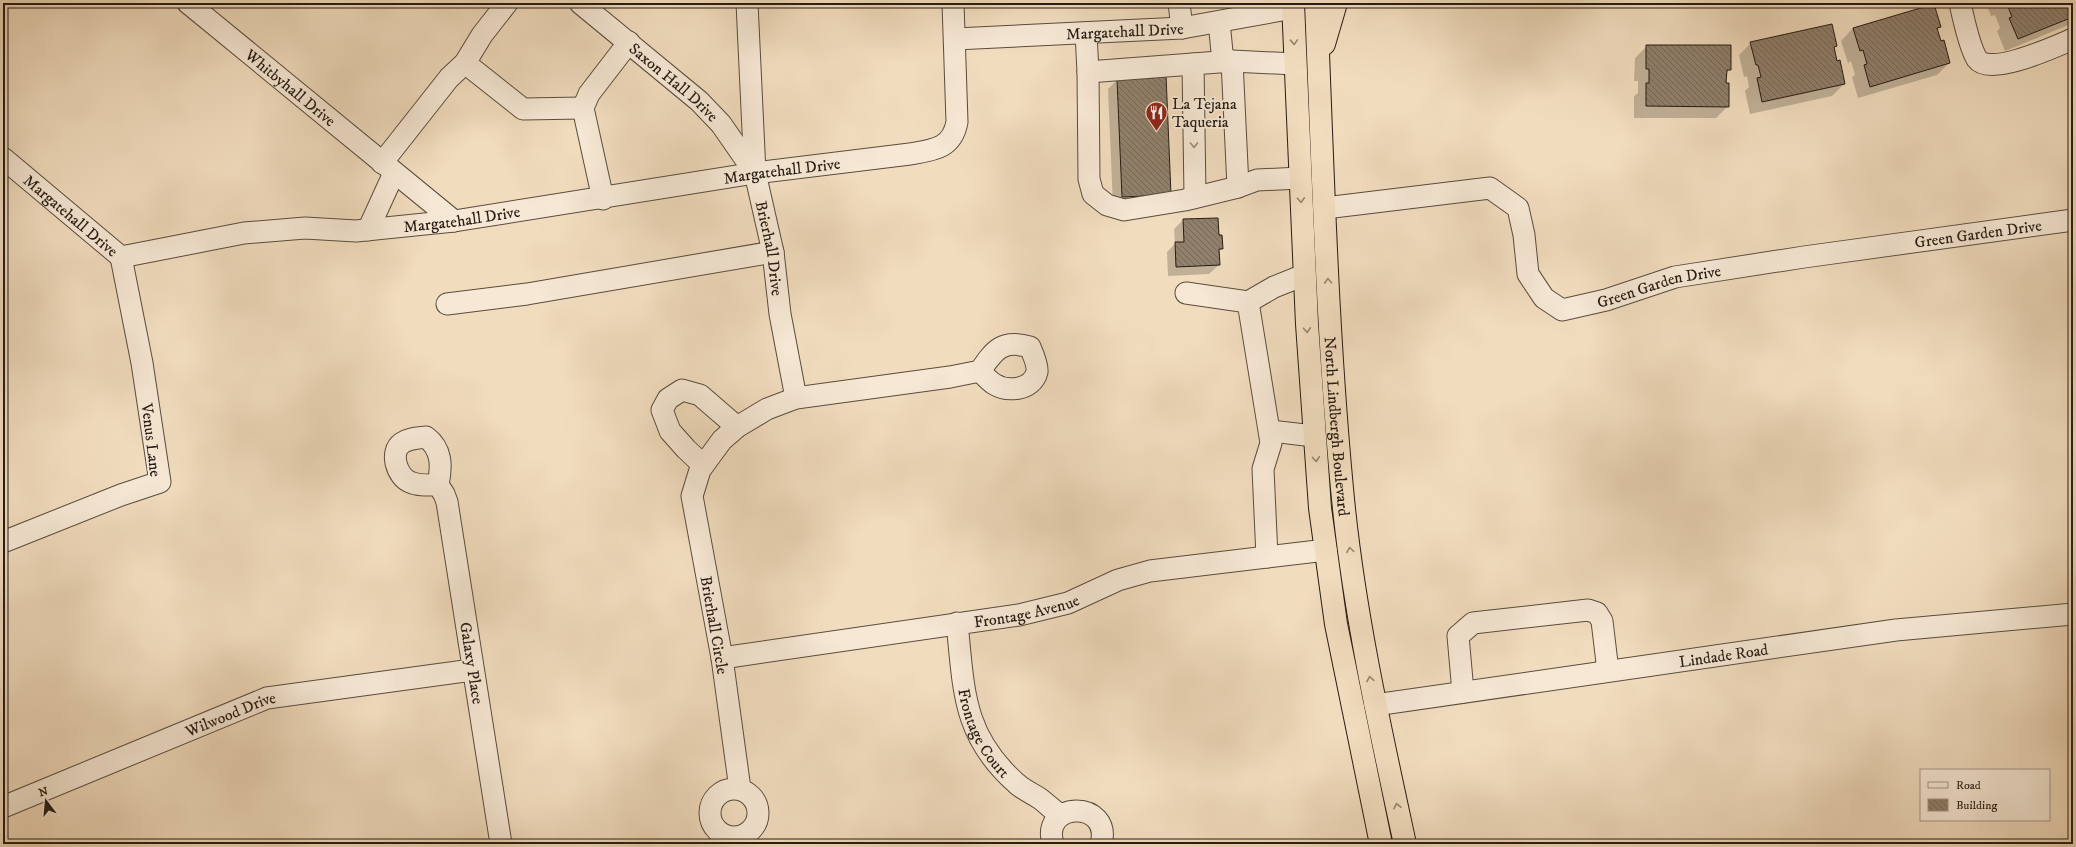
<svg xmlns="http://www.w3.org/2000/svg" width="2076" height="847" viewBox="0 0 2076 847" font-family="'IM FELL DW Pica',serif">
<style>
.shadow{fill:#0003}
.building{fill:url(#building-back-hatch);stroke:#261c13}
.lines{fill:none;stroke-linecap:round;stroke-linejoin:round}
.minor-casing{stroke:#594c3e;stroke-width:23}
.highway-casing{stroke:#261c13;stroke-width:24}
.minor{stroke:#f6e8d5;stroke-width:21}
.highway{stroke:#f1dcbe;stroke-width:22}
.oneway{stroke:#968671}
.oneway2{stroke:#988c7e}
.labels{text-anchor:middle;stroke-width:4;stroke-linejoin:round;paint-order:stroke}
.street-label{font-size:16px;fill:#261c13;stroke:#f6e8d5}
.poi-label{font-size:16px;fill:#261c13;stroke:#f6e8d5;text-anchor:start}
</style>
<defs>
<pattern id="building-back-hatch" width="6" height="6" patternUnits="userSpaceOnUse"><rect width="6" height="6" fill="#90806c"/><path d="M-1 5l2 2M0 0l6 6M5-1l2 2" fill="none" stroke="#756858"/></pattern>
</defs>
<rect width="100%" height="100%" fill="#f1dcbe"/>
<filter id="stains"><feTurbulence type="fractalNoise" baseFrequency=".005" numOctaves="4"/><feColorMatrix values="0 0 0 0 .2 0 0 0 0 .09 0 0 0 0 .02 0 0 0 .5 -.17"/></filter>
<radialGradient id="worn" r=".72"><stop offset=".6" stop-color="#630" stop-opacity="0"/><stop offset="1" stop-color="#630" stop-opacity=".3"/></radialGradient>
<path class="shadow" d="M1986,3H2073V23L2005,51L1997,31L2000,28L1995,15L1991,16Z
M1940,27L1937,30L1949,63L1937,75L1858,98L1852,77L1855,75L1851,61L1848,63L1841,41L1853,28Z
M1751,43L1836,46L1833,49L1836,62L1844,84L1832,96L1750,114L1745,91L1749,87L1747,76L1744,77L1739,55Z
M1647,46L1730,69L1726,74L1728,106L1716,118H1634V96L1638,93V81H1634L1635,58Z
M1155,76L1170,194L1113,205L1108,89L1117,80L1153,79Z
M1183,220L1222,248L1218,252L1219,265L1209,274L1168,276L1167,252L1175,244L1174,229Z"/>
<path class="building" d="M2003,3H2073V17L2018,39L2009,18L2012,17L2007,4L2004,5Z
M1934,4L1941,27L1937,28L1941,41L1944,40L1950,63L1870,87L1864,65L1867,64L1863,50L1860,51L1853,28Z
M1832,24L1837,46L1834,47L1837,61L1840,60L1845,84L1762,102L1757,78L1761,77L1758,65H1756L1750,42Z
M1646,45H1731V70H1727L1726,83H1729V107L1646,106V83H1649V69H1646Z
M1155,75H1166L1171,195L1122,197L1117,79L1154,78Z
M1218,218L1219,235H1222L1223,249H1219L1220,265L1176,267L1175,242H1184L1183,219Z"/>
<g class="lines">
<defs>
<g id="minor">
<path id="s1" d="M188,3L454,221"/>
<path d="M507,3L482,35L465,63L523,109L583,108"/>
<path id="s2" d="M580,3L699,101L721,124L755,173"/>
<path id="s3" d="M747,3L755,173L773,252L780,314L796,398"/>
<path d="M1179,3L1182,28"/>
<path d="M1960,3C1963,17 1970,48 1977,59C1990,77 2056,46 2073,39"/>
<path d="M1219,22L1223,62"/>
<path d="M1086,33L1088,72L1232,61L1295,64"/>
<path id="s4" d="M955,39L1182,28L1293,8"/>
<path d="M1232,61L1238,187"/>
<path d="M1193,64L1195,196"/>
<path d="M1088,72L1089,179L1093,194L1107,205L1124,210L1185,200L1238,187L1257,180L1300,178"/>
<path id="s5" d="M3,158L121,257L244,233L305,228L356,231L454,221L755,173L910,154C933,150 952,149 957,122L953,3"/>
<path d="M382,163L449,78L465,63"/>
<path d="M603,199L583,108L589,94L629,42"/>
<path id="s6" d="M1325,208L1490,188L1518,208L1524,235L1528,274L1544,298L1562,310L1606,300L1675,277L1804,257L2073,220"/>
<path d="M368,230L394,173"/>
<path d="M1186,293L1248,302L1271,443L1263,469L1267,557"/>
<path d="M1248,302L1274,287L1304,275"/>
<path d="M447,304L527,294L773,252"/>
<path d="M1270,431L1314,436"/>
<path d="M703,465L686,449L670,431L662,410L668,399L682,390L700,395L737,427"/>
<path id="s7" d="M438,485C429,485 418,486 410,482C397,477 389,452 402,443C409,438 418,438 426,437C442,449 442,466 438,485L444,494L447,502L501,844"/>
<path d="M3,542L121,495L160,482L142,363L121,257"/>
<path id="s8" d="M957,623C964,689 962,735 1016,783C1022,789 1031,793 1039,798C1046,803 1053,810 1060,815"/>
<path id="s9" d="M722,658L1019,615L1068,603L1118,580L1150,571L1326,550"/>
<path d="M1463,692L1458,636L1473,623L1588,610L1597,613L1602,621L1608,671"/>
<path id="s10" d="M1375,705L1896,630L2073,614"/>
<circle cx="734" cy="813" r="24"/>
<path d="M740,789L722,658L692,496L700,470L722,440L737,427L767,409L796,398L950,377L980,371C995,349 1003,339 1030,347C1033,354 1038,365 1037,372C1032,391 1007,392 994,384C989,381 984,375 980,371"/>
<path id="s11" d="M3,807L267,698L472,670"/>
<path d="M1053,844C1040,800 1113,800 1101,844"/>
</g>
<g id="highway">
<path d="M1293,3L1307,324L1320,508L1336,624L1381,844"/>
<path id="s12" d="M1316,3C1323,172 1327,341 1344,509C1356,622 1381,733 1405,844"/>
<path d="M1324,44L1336,3"/>
</g>
</defs>
<use href="#minor" class="minor-casing"/>
<use href="#highway" class="highway-casing"/>
<use href="#minor" class="minor"/>
<use href="#highway" class="highway"/>
</g>
<defs><path id="oneway-chevron" d="M-2-3.5L2.5 0L-2 3.5" fill="none" stroke-width="1.6" stroke-linecap="round" stroke-linejoin="round"/></defs>
<g class="oneway">
<use href="#oneway-chevron" transform="translate(1294 42) rotate(88)"/>
<use href="#oneway-chevron" transform="translate(1301 200) rotate(87)"/>
<use href="#oneway-chevron" transform="translate(1328 281) rotate(-93)"/>
<use href="#oneway-chevron" transform="translate(1307 330) rotate(87)"/>
<use href="#oneway-chevron" transform="translate(1316 459) rotate(85)"/>
<use href="#oneway-chevron" transform="translate(1350 550) rotate(-98)"/>
<use href="#oneway-chevron" transform="translate(1370 679) rotate(-101)"/>
<use href="#oneway-chevron" transform="translate(1397 806) rotate(-102)"/>
</g>
<use class="oneway2" href="#oneway-chevron" transform="translate(1194 145) rotate(89)"/>
<defs>
<symbol id="restaurant-pin" viewBox="-11 -11 22 30"><path d="M0 17L-7.5 6A9.5 9.5 0 1 1 7.5 6Z" fill="#8f2418" stroke="#f6e8d5"/><path d="M-5-6h1v4h1v-4h1v4h1v-4h1v5L-1.5 .5V6h-2V.5L-5-1ZM5-6V6H3V1.5H1.5Q1.5-4 5-6Z" fill="#fff"/></symbol>
</defs>
<g fill-rule="evenodd">
<use href="#restaurant-pin" x="1144" y="100" width="25" height="34"/>
</g>
<g class="labels">
<g class="street-label">
<text dy="6" stroke="none"><textPath href="#s4" startOffset="170">Margatehall Drive</textPath></text>
<text dy="6" stroke="none"><textPath href="#s2" startOffset="123">Saxon Hall Drive</textPath></text>
<text dy="6" stroke="none"><textPath href="#s1" startOffset="133">Whitbyhall Drive</textPath></text>
<text dy="6" stroke="none"><textPath href="#s5" startOffset="822">Margatehall Drive</textPath></text>
<text dy="6" stroke="none"><textPath href="#s5" startOffset="89">Margatehall Drive</textPath></text>
<text dy="6" stroke="none"><textPath href="#s5" startOffset="498">Margatehall Drive</textPath></text>
<text dy="6" stroke="none"><textPath href="#s6" startOffset="742">Green Garden Drive</textPath></text>
<text dy="6" stroke="none"><textPath href="#s3" startOffset="247">Brierhall Drive</textPath></text>
<text dy="6" stroke="none"><textPath href="#s6" startOffset="418">Green Garden Drive</textPath></text>
<text dy="6" stroke="none"><textPath href="#s12" startOffset="424">North Lindbergh Boulevard</textPath></text>
<text transform="translate(152 440) rotate(83)" y="6">Venus Lane</text>
<text dy="6" stroke="none"><textPath href="#s9" startOffset="308">Frontage Avenue</textPath></text>
<text transform="translate(715 625) rotate(80)" y="6">Brierhall Circle</text>
<text dy="6" stroke="none"><textPath href="#s10" startOffset="352">Lindade Road</textPath></text>
<text dy="6" stroke="none"><textPath href="#s7" startOffset="335">Galaxy Place</textPath></text>
<text dy="6" stroke="none"><textPath href="#s11" startOffset="246">Wilwood Drive</textPath></text>
<text dy="6" stroke="none"><textPath href="#s8" startOffset="115">Frontage Court</textPath></text>
</g>
<g class="poi-label">
<text x="1172" y="109">La Tejana<tspan x="1172" dy="18">Taqueria</tspan></text>
</g>
</g>
<rect width="2076" height="847" fill="none" stroke="#f1dcbe" stroke-width="16"/>
<rect x="4" y="4" width="2068" height="839" fill="none" stroke="#261c13" stroke-width="2"/>
<rect x="8" y="8" width="2060" height="831" fill="none" stroke="#261c13"/>
<rect x="1920" y="769" width="130" height="52" fill="#f6e8d5" stroke="#a39687"/>
<rect x="1928" y="782" width="20" height="6" fill="#f6e8d5" stroke="#a39687"/>
<text x="1956" y="789" font-size="12" fill="#261c13">Road</text>
<rect x="1928" y="799" width="20" height="12" fill="url(#building-back-hatch)" stroke="#a39687"/>
<text x="1956" y="809" font-size="12" fill="#261c13">Building</text>
<g transform="translate(46 801) rotate(344)" stroke="#f6e8d5" stroke-width="3" paint-order="stroke">
<path d="M0-3L7 15L0 10L-7 15Z" fill="#261c13"/>
<text y="-6" font-size="11" font-weight="bold" text-anchor="middle" fill="#261c13">N</text>
</g>
<rect width="100%" height="100%" filter="url(#stains)"/>
<rect width="100%" height="100%" fill="url(#worn)"/>
</svg>
